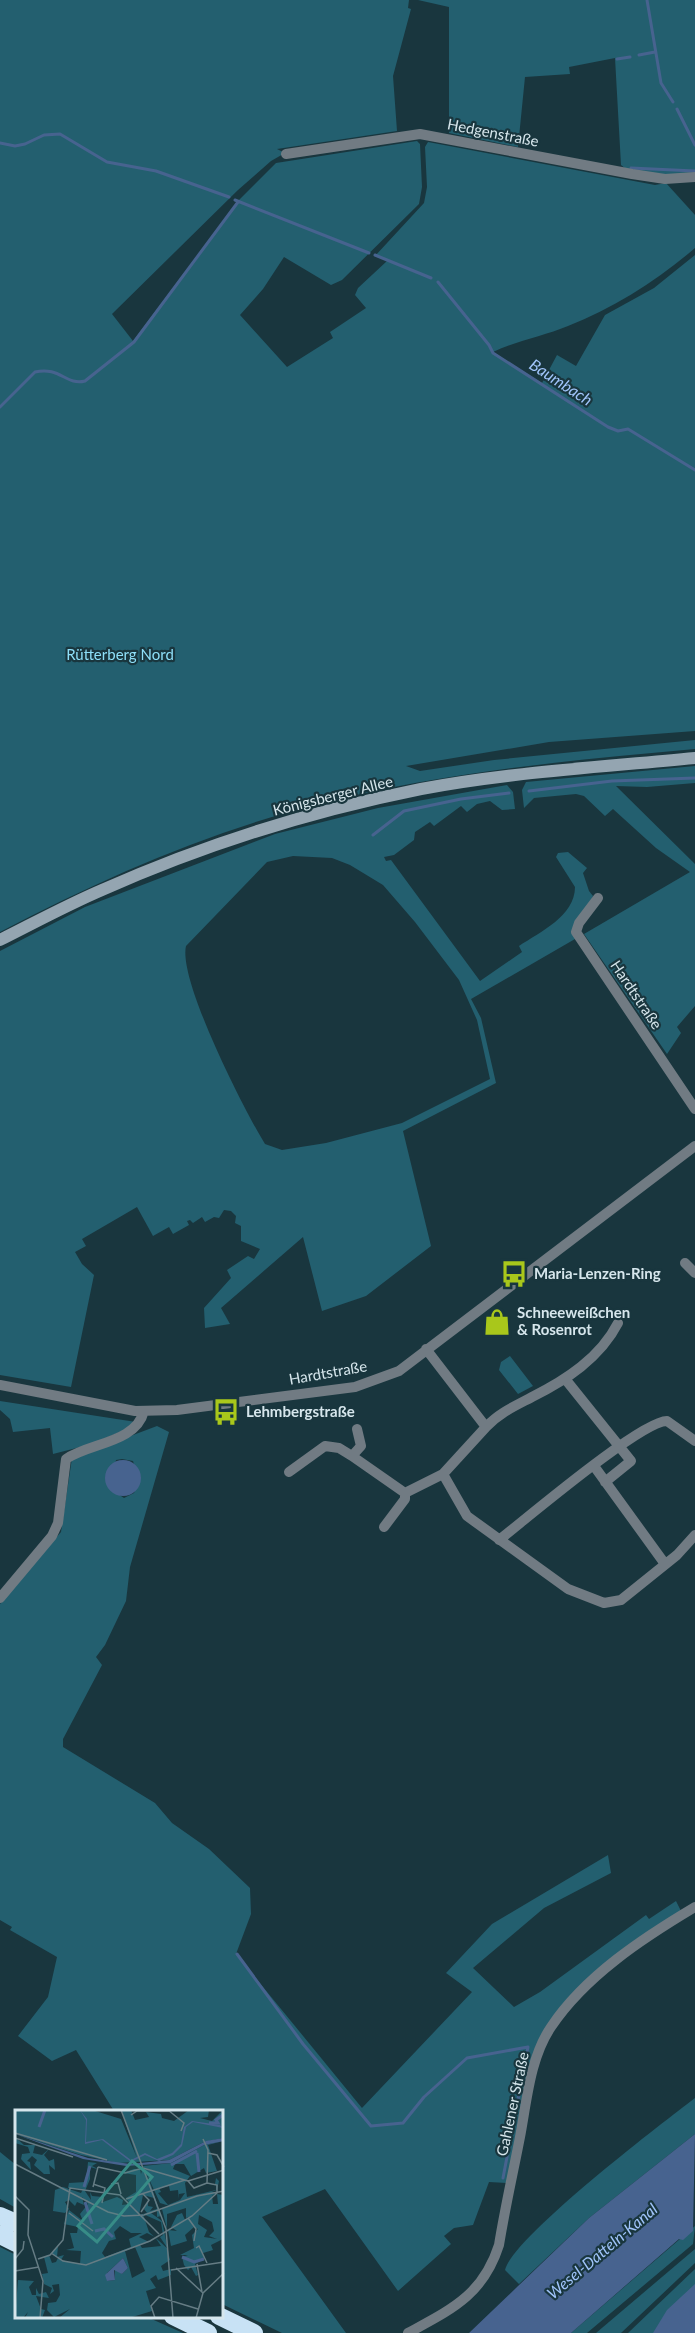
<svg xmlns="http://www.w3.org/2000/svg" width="695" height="2333" viewBox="0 0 695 2333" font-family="Lato,sans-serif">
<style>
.green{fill:#235f6f;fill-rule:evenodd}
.water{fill:#47638f}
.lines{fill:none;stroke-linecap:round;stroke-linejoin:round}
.stream{stroke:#47638f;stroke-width:3}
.street{stroke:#717b83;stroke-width:10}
.secondary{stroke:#94a5b1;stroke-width:12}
.highway{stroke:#c8e2f5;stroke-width:18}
.labels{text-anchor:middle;stroke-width:4.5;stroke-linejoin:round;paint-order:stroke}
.street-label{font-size:15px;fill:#d6e6ec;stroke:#19363e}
.park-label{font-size:15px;fill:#8edff8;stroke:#19363e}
.poi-label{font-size:15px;font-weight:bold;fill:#d6e6ec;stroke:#19363e;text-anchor:start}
.water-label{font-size:16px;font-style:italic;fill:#a0c4fa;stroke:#19363e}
.inset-river{fill:none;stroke:#47638f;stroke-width:3}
.inset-road{fill:none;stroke:#657c84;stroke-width:1.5}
.view{fill:#378c87;fill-opacity:0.15;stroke:#378c87;stroke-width:3}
.inset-edge{fill:none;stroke:#d6e6ec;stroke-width:3}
</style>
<rect width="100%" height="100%" fill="#19363e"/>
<path class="green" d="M0,0H409L408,8L411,9L393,76L397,131L277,149L285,153L271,161L238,190L112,314L133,341L239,200L276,163L417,141L420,144L422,187L419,204L342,280L331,285L284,257L263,289L240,315L287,367L333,338L330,332L366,308L355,295L358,288L387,261L375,256L424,203L427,187L425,147L428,142L655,185L666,183L695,215V248C658,280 614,308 568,326C544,336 516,341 493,352L542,383L557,355L576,366L605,315L654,288L695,255V731L549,742L406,766L420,771L494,760L695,740V749C570,760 446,772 323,803C210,831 103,878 0,932Z
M418,0H695V174L670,175L627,170L621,165L615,58L569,67L570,74L525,77L518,147L449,133V7Z
M695,766V783L647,787L616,786L695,864V1006L677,1027L681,1033L667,1054L584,934L690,872L656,848L613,809L605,816L584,796L576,794L534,798L524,808L522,790L526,782Z
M507,785L513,792L515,809L502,810L490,801L477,804L467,812L461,806L434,826L430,822L415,832L414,840L394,855L384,857L386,861L391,860L480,981L522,952L519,946C540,932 575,916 575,887L556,857L558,853L568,852L587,868L583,873L589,891L593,896L575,939L471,999L481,1018L496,1083L403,1131L431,1246L366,1296L322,1311L303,1237L221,1308L230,1324L205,1328L204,1308L231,1278L227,1270L248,1256L254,1259L260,1249L241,1241V1226L235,1223L236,1216L231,1211L224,1210L219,1218L214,1217L205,1222L202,1217L193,1223L190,1220L187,1221L189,1225L173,1234L169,1227L153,1236L137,1207L82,1239L86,1246L75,1252L82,1264L94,1275L71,1387L0,1375V951L85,907L275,834L378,808ZM293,856L332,858L350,865L383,885L415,922L459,980L477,1020L490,1079L402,1123L326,1143L282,1150L265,1144C244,1110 178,980 186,946L267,862Z
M510,1356L533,1386L518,1394L499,1370L501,1362Z
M0,1401L136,1422L131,1427L92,1444L53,1454L50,1428L13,1432L10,1419L0,1410Z
M157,1426L169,1432L130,1567L126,1601L105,1645L96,1657L102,1665L63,1739V1747L155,1803L172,1823L209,1849L250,1888L251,1914L236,1954L362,2108L472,1992L446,1973L492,1924L608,1855L611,1873L544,1908L473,1968L514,2007L540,1992L646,1915L649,1919L676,1901L681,1911L642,1937L547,2026L507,2183L489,2182L473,2225L454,2228L444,2236L451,2244L398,2291L325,2189L262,2217L346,2333H282L222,2304V2111H114L76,2050L52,2061L18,2036L48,1997L57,1957L10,1930L12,1927L0,1920V1604L61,1532L72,1458ZM122,1459L133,1461L139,1481L134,1493L124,1498L109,1488L116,1460Z
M695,2098V2134L589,2218L519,2284L505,2270C513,2237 661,2124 695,2098Z
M0,2152L16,2165V2208L0,2199Z
M695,2226L693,2244L587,2333H571Z
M0,2247L16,2255V2316L147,2317L183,2333H0Z
M695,2249V2263L621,2333H596Z
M695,2269V2333H628Z"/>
<path class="water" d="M105 1478a18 18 0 1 1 36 0a18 18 0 1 1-36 0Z
M695,2134L693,2231L683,2240L679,2239L571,2333H469L589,2218Z
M695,2284V2333H653L667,2310Z"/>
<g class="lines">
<path class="stream" d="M647,0L661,83L673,102
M639,55L655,52
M617,59L630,57
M677,109L695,145
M0,143L15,146L25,144L44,135L60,134L107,162L156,171L229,197
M631,168L695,171
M235,200L369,253
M375,255L431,278
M438,282L489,345L493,353L608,427L618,431L628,429L695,470
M0,407L35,372C60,366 66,386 85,381L134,342L238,202
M529,791L612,781L695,778
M373,835L404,811L461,799L509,793
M237,1954L303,2044L371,2126L403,2123L424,2097L467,2058L528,2047L503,2178"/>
<path class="street" d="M286,154L420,134L632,174L665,179L695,177
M598,898L579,923L576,932L695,1109
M685,1263L695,1273
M566,1380L631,1461L605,1482
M0,1385L135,1411L177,1410L355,1387L399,1371L695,1146
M486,1427C499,1413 515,1406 532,1397C566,1380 600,1358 618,1323
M357,1429L361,1446L352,1456L405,1493L443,1474L486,1427L426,1349
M594,1466L665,1564
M289,1472L325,1446L339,1448L352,1456
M443,1474L467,1516L568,1589L604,1603L621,1600L677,1555L695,1535
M384,1527L405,1499V1493
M499,1540C526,1519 641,1421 667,1421L695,1441
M0,1598L52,1536L58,1523L66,1459C89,1443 136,1443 144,1411
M408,2333C452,2309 483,2295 499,2245C505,2208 513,2173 520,2137C527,2100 530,2058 551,2027C585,1976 643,1938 695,1907"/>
<path class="secondary" d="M0,940C34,923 67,905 102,890C203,845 311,811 421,789C511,772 604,767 695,758"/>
<path class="highway" d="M0,2216L16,2223
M0,2235L16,2243
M173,2316L208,2333
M219,2316L254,2333"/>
</g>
<defs>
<symbol id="bus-bare" viewBox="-9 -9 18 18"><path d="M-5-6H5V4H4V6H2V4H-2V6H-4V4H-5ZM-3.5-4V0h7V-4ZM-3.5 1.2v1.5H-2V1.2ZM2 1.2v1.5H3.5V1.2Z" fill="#a9c71b" stroke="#19363e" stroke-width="2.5" paint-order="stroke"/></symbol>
<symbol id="shop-bare" viewBox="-9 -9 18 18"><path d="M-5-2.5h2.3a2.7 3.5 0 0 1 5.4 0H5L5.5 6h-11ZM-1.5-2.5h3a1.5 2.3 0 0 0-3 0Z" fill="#a9c71b" stroke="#19363e" stroke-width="2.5" paint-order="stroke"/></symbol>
</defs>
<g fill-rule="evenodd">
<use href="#bus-bare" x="495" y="1255" width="38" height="38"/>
<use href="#shop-bare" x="478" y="1303" width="38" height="38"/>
<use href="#bus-bare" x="207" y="1393" width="38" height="38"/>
</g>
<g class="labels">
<g class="street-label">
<text transform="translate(493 133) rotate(11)" y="5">Hedgenstraße</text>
<text transform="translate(333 796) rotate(-14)" y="5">Königsberger Allee</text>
<text transform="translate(636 995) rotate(56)" y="5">Hardtstraße</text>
<text transform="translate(328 1373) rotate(-10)" y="5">Hardtstraße</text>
<text transform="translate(513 2104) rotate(-78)" y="5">Gahlener Straße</text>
</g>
<g class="park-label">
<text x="120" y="660">Rütterberg Nord</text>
</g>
<g class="poi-label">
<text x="534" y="1279">Maria-Lenzen-Ring</text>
<text x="517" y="1318">Schneeweißchen<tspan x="517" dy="17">&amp; Rosenrot</tspan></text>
<text x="246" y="1417">Lehmbergstraße</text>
</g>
<g class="water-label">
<text transform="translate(561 382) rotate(33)" y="6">Baumbach</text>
<text transform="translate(602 2251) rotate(-40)" y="6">Wesel-Datteln-Kanal</text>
</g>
</g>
<g transform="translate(15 2110)">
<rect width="208" height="208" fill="#19363e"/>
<path d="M0,0H77L106,9L122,48L106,0H116L120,10L134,7L131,2L146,4L147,8L159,11L174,0H194L193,7L185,8L197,11L208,0V28L189,32L154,50L103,53L66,45L0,24ZM0,27L9,35H20L18,43L27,45L34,39L29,45L34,51L39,49L40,60L34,55L35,64H29L19,55L22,50L17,46L12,51L15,52L16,60L6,49L7,44L15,43L13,37L0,33ZM208,31L193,35L202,61L191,63L189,58L176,66L169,54H160L158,59L175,66L170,73L172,87L201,80V75L195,74H200L201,68L204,71L202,80L196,82H202L197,86L198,94H203L202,84L208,85V129L196,135L198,140L188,143L189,149L180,154L183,165L181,166L176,157L173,160L169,155L167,147L173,145H165L179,138L177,125L183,119L179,117L170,125L172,131L156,136L153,120L162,121L156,117L162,105L167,103L170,110L177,106L171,108V98L152,104V119L147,99L155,96L145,93L128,56L156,53L189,35ZM154,76L155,81L163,80L164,89V84L170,83L165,90L153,95L143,83L146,82L144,78ZM184,105L197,112L199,121L194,126L202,129L189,127L192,120L183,114ZM73,52L82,53L77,56L81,58L82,59L75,57V69L70,81L76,90L75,82L77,86L88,87V92L102,87L108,90L107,95L115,94L111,88L121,82V65L108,63L119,59H125L126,64L128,58L136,75L146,106L142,107V100L136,103L147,111L155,150L146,156L148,161L156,159V165L143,170L141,165L135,169L141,178L131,181L137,201L114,208H44L55,199L39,207L32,200L33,193L41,192L45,185L44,174L37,175L39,181L35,184L37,178L29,174L27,164L33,163L29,147L34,145L37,153L41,152L43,148L37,143L43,136L42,147L49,145L46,150L65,154L66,141L51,140L59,138L55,123H62L63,117L49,114L54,100L68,111L65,104L73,94L67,87L69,95L62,92L60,96L54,90L50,92L54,99L50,103L38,101L40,80L48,77L66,83L68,79L53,78L54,73L71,72ZM128,85L139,88L142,99L135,101L138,97L133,96V92L129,99L132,103L124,105ZM128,104L146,112L148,125L145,127L153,139L134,122ZM105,116L116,123H127L114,129L116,137L90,147L87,143L94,131L101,129L99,122ZM132,123L140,127L146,136L127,138L125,135L134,132L124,127ZM120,137L130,161L117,168L110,141ZM108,148L113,158L107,164L100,158V170L92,171V163ZM3,170L19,171L14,177L17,185H21V178L24,184L31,182L34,188L21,186L26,199L30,200L27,208H10L13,202L8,208H0Z" fill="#235f6f" fill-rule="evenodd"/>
<path d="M65,0L72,9L71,32L88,29L116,50L130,43L142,49L157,43L166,34L169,17L177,11L205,15L208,18L178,12L171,17L167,36L158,45L144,51L130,45L116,52L87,30L70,34L71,10ZM0,24L73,48L115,54L154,50L191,31L208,28L209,31L189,35L156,53L111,56L68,49ZM108,148L113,158L107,164L99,160L100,170L92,171L90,165Z" fill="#47638f"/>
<path class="inset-river" d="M194,13H203L201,10L208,5M24,17L30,0M182,43L184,62M156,55L182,41M69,77L75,56M70,92L77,114M80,121L89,119L98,127M167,147L179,152L189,149"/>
<path class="inset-road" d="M106,0L151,119L158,208M153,0L169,13L166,21M116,5L122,1H154M0,23L92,50M0,28L58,47M188,29L193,40L192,73M193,43L202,45L209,57M0,54L93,102L109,106L129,105L182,86L209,81M83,57L110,63L128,58L173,71L179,78L192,73M173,71L209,60M78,74L90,78L87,93M96,74L103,73L106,84M78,77L83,57M0,86L14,100L13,125L28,171L25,208M111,89L170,70M126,102L134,90L128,84M54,103L78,121M173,108L181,119L179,131M181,138L184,136L192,153M36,143L48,151L71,155L135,131L177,106L202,83V75L192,73M0,149L8,139L9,131M23,149L35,145L48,130L55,78L105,85L144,124M182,154L187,182M161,158L188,183M156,160L209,152M0,161L24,157M140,208L136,196L144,187L183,199M181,208L188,183L209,163"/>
<path class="view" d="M117,51L137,67L82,132L63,116Z"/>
<rect width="208" height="208" class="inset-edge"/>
</g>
</svg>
